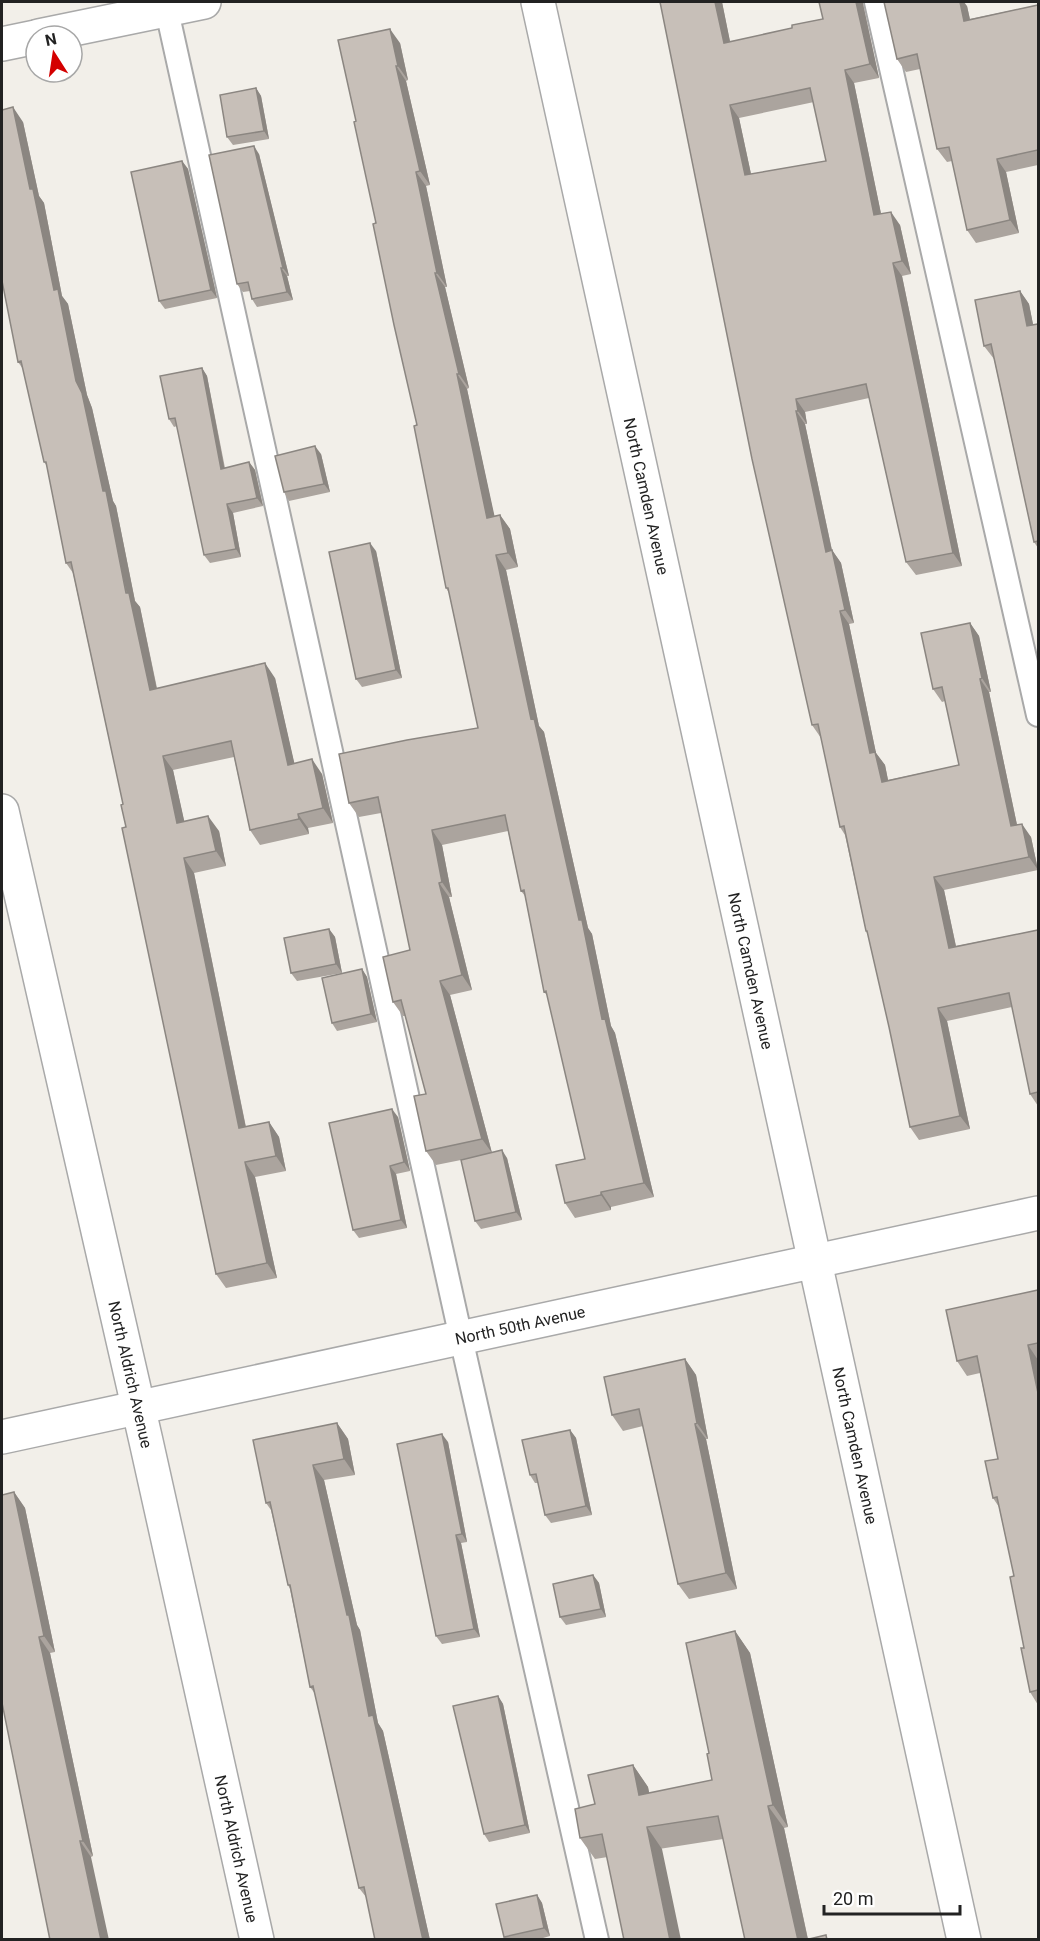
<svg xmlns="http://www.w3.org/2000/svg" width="1040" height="1941" viewBox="0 0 1040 1941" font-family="Roboto,sans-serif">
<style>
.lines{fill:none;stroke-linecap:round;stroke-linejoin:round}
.service-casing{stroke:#a9a9a9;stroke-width:26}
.minor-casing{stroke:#a9a9a9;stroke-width:36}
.service{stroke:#fff;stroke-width:22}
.minor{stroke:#fff;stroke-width:33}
.wall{fill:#aba49e;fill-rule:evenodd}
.shaded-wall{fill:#8b8681}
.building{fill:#c7bfb8;stroke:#8b8681;stroke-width:1.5;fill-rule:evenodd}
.labels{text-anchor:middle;stroke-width:4.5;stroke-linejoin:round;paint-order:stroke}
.street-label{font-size:16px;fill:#222;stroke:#fff}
</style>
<rect width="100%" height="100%" fill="#f2efe9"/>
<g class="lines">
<defs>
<path id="service" d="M165,2L461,1338L597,1940
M876,2L1038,715"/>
<g id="minor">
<path id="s1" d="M538,2L964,1940"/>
<path d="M39,36L204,2"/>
<path d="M2,44L36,37"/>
<path id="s2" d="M2,811L146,1441L257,1940"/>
<path id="s3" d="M2,1437L1038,1213"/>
</g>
</defs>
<use href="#service" class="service-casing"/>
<use href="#minor" class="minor-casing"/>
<use href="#service" class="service"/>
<use href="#minor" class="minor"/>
</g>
<path class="wall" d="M660,2H722L730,42L792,28L823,19L819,2H863V4L879,78L854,83L881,214L900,225L911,274L902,276L962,566L916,575L906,562L869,398L805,412L807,424H805L832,550L841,563L854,623L849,624L876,753L885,765L888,780L959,765L945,701L942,702L933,689L970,623L979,636L991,692H989L1017,825L1031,837L1038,870L944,890L956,946L1038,930V1106L1030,1094L1012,1007L947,1021L970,1129L919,1140L910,1127L889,1027L868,935L866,931L845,835L840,827L821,738L812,725ZM814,102L826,161L751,174L739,118Z
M1038,5V165L1006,172L1019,233L976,243L967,230L952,161L947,162L937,149L920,69L906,72L897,59L967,6L970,19Z
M400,43L408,80L406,81L430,185L426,186L447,287H445L469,388L467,389L494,516L500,515L510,529L518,567L506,570L539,726L544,732L588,928L592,934L611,1026L615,1033L654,1197L611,1207V1210L575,1218L565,1203L585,1159L548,996L544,992L525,896L521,891L508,831L442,845L452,897H449L472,990L450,995L492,1153L507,1158L522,1220L481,1229L475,1221L461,1160L436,1165L426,1151V1094L405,1016H403L393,1002L410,950L381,813L359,817L349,803L478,728L449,593L446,588L417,425L356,121Z
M256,88L261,96L269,139L233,145L227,137Z
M23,122L39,196L44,203L62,296L68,304L87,395L92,408L113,501L116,506L135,601L140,607L157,688L275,678L294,763L322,774L333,823L308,828L309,834L260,845L250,830L234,757L173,770L184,821L219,831L226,866L194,873L246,1127L269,1122L279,1137L286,1171L255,1177L277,1278L226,1288L216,1274L126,827L123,804L73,573L66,563L47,466L44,462L23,369L18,362Z
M259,154L289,276H287L293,300L257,307L252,299L250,291L243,292L237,284Z
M182,161L188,169L217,298L165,309L159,301Z
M1020,291L1029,304L1033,325L1038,324V548L1034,542L994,359L984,346Z
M202,368L207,376L225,468L249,462L255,470L263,506L233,513L241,557L210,563L204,555L177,426L174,427L169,419Z
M321,454L330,492L289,501L284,492Z
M376,551L402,678L362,687L356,679Z
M329,929L335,937L342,973L297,981L291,973Z
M362,969L367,977L377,1022L337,1031L332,1023Z
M398,1117L410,1171L396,1174L407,1228L359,1238L353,1230Z
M1038,1290V1705L1030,1692L1014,1576L999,1507L993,1498L998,1459L980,1373L967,1376L957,1361Z
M685,1359L696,1375L708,1439H706L737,1589L689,1599L678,1584L643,1426L623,1431L612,1415Z
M337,1423L348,1439L355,1475L324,1480L357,1625L360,1630L378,1723L383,1731L430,1940H375L366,1897L359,1888L316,1695L310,1687L290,1589L288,1585L271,1510L266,1503Z
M570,1430L576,1438L592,1515L551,1523L545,1515L538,1483H535L530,1475Z
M448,1442L467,1542L461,1543L480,1637L442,1644L436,1636Z
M14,1492L25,1508L55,1652L50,1653L93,1856L91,1857L50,1940Z
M593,1575L599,1583L606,1617L566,1625L560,1617Z
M735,1631L750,1653L788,1827L784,1828L808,1939L745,1940L723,1839L595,1859L580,1838L595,1804L633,1765L648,1787L649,1793L712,1780L709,1753Z
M498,1696L503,1704L530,1833L489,1842L484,1834Z
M537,1895L542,1903L550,1936L536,1940H505L504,1937Z"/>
<path class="shaded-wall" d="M715,2H722L733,56L724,43Z
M856,2H863V4L879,78L870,64Z
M960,2H964L967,6L973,34L964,21Z
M390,29L400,43L408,80L398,66Z
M396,66L406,81L430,185L420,171Z
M845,70L854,83L884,228L874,215Z
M256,88L261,96L269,139L264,131Z
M730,105L739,118L754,188L745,175Z
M13,107L23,122L39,196L44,203L62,296L68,304L87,395L92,408L113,501L116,506L135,601L140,607L160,705L150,690L30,189Z
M254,146L259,154L289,276L283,268Z
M997,159L1006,172L1019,233L1010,220Z
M182,161L188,169L217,298L211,290Z
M416,172L426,186L447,287L437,273Z
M891,212L900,225L911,274L902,261Z
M893,263L902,276L962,566L953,553Z
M281,268L287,276L293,300L287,292Z
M435,273L445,287L469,388L459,374Z
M1020,291L1029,304L1036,339L1027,326Z
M202,368L207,376L226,477L221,469Z
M457,374L467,389L498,532L487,518Z
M796,399L805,412L807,424L798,411Z
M796,411L805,424L835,565L826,552Z
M315,446L321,454L330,492L324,484Z
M249,462L255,470L263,506L257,498Z
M227,504L233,513L241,557L236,549Z
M500,515L510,529L518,567L508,553Z
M370,543L376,551L402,678L396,670Z
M832,550L841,563L854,623L845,610Z
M496,555L506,570L539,726L544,732L588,928L592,934L611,1026L615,1033L654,1197L644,1183L602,1019L531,719Z
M840,611L849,624L876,753L885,765L891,795L882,782L870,753Z
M970,623L979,636L991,692L982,678Z
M265,663L275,678L298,779L288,765Z
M980,679L989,692L1020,839L1011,826Z
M163,756L173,770L188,838L177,823Z
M312,759L322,774L333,823L323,808Z
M298,814L308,828L309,834L299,819Z
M208,816L219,831L226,866L216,851Z
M1022,824L1031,837L1038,870L1029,857Z
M432,830L442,845L452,897L442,882Z
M184,858L194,873L249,1143L239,1128Z
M934,877L944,890L959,961L949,948Z
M439,883L449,897L472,990L462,975Z
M329,929L335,937L342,973L336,964Z
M362,969L367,977L377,1022L371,1014Z
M440,981L450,995L492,1153L482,1139Z
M938,1008L947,1021L970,1129L960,1116Z
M392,1109L398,1117L410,1171L404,1162Z
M269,1122L279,1137L286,1171L276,1156Z
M502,1150L507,1158L522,1220L516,1212Z
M245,1162L255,1177L277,1278L267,1263Z
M390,1166L396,1174L407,1228L401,1220Z
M601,1192L611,1207V1210L601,1195Z
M1028,1345L1038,1360V1393Z
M685,1359L696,1375L708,1439L697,1423Z
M337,1423L348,1439L355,1475L344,1459Z
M695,1424L706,1439L737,1589L726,1573Z
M570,1430L576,1438L592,1515L586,1506Z
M442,1434L448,1442L467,1542L462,1534Z
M313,1465L324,1480L357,1625L360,1630L378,1723L383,1731L430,1940H423L369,1716Z
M14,1492L25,1508L55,1652L44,1636Z
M456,1535L461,1543L480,1637L474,1629Z
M593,1575L599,1583L606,1617L601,1609Z
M735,1631L750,1653L788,1827L773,1805Z
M39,1637L50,1653L93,1856L83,1841Z
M498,1696L503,1704L530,1833L525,1825Z
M633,1765L648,1787L654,1817L639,1795Z
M768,1806L784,1828L808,1940H798Z
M647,1827L662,1849L681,1940H670Z
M80,1841L91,1857L109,1940H101Z
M537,1895L542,1903L550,1936L544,1928Z"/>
<path class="building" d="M660,2H715L724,43L792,28V25L823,19L819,2H856L870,64L845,70L874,215L891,212L902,261L893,263L953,553L906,562L866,384L796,399L798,411H796L826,552L832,550L845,610L840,611L870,753L875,752L882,782L959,765L942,687L933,689L921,633L970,623L982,678L980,679L1011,826L1022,824L1029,857L934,877L949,948L1038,930V1092L1030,1094L1009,993L938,1008L960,1116L910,1127L889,1027L867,931H866L844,826L840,827L818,724L812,725L752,459ZM810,88L826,161L745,175L730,105Z
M884,2H960L964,21L1038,5V150L997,159L1010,220L967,230L949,147L937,149L917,54L897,59Z
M390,29L398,66H396L420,171L416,172L437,273H435L459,374H457L487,518L500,515L508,553L496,555L531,719L534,718L579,920H582L602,1019L605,1018L644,1183L601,1192V1195L565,1203L556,1165L585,1159L546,991L544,992L524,890L521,891L505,815L432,830L442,882L439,883L462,975L440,981L482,1139L426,1151L414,1096L426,1094L401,1000L393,1002L383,957L410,950L378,797L349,803L339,754L407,740L478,728L448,588H446L414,426L417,425L394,325L373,224L376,223L354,122L356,121L338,40Z
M256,88L264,131L227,137L220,95Z
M13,107L30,189H33L54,290L58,289L76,381L82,393L103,491H106L126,593H129L150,690L265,663L288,765L312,759L323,808L298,814L299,819L250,830L231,741L163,756L177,823L208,816L216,851L184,858L239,1128L269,1122L276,1156L245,1162L267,1263L216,1274L122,828L126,827L121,805L123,804L71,562L66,563L46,462H44L21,361L18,362L2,281V110Z
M254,146L283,268H281L287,292L252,299L248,282L237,284L209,155Z
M182,161L211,290L159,301L131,172Z
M1020,291L1027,326L1038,324V541L1034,542L991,344L984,346L975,300Z
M202,368L221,469L249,462L257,498L227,504L236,549L204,555L175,418L169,419L160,376Z
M315,446L324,484L284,492L275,456Z
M370,543L396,670L356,679L329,552Z
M329,929L336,964L291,973L284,938Z
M362,969L371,1014L332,1023L322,978Z
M392,1109L404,1162L390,1166L401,1220L353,1230L329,1123Z
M502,1150L516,1212L475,1221L461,1160Z
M1038,1290V1343L1028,1345L1038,1393V1690L1030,1692L1021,1648H1024L1010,1577L1014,1576L997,1497L993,1498L985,1461L998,1459L977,1356L957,1361L946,1310Z
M685,1359L697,1423L695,1424L726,1573L678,1584L639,1409L612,1415L604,1377Z
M337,1423L344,1459L313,1465L347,1615H349L369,1716L373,1715L423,1940H375L364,1887L359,1888L313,1686L310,1687L290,1585H288L270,1502L266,1503L253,1440Z
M570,1430L586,1506L545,1515L536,1474L530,1475L522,1440Z
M442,1434L462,1534L456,1535L474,1629L436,1636L397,1444Z
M14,1492L44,1636L39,1637L83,1841H80L101,1940H50L2,1703V1495Z
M593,1575L601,1609L560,1617L553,1584Z
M735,1631L773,1805L768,1806L798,1940H745L718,1816L647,1827L670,1940H624L602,1834L580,1838L575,1809L595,1804L588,1775L633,1765L639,1795L712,1780L707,1754L709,1753L686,1643Z
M498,1696L525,1825L484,1834L453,1706Z
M537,1895L544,1928L504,1937L496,1904Z
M826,1935L827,1940H805Z"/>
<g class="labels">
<g class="street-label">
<text dy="6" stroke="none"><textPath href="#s1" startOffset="506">North Camden Avenue</textPath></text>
<text dy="6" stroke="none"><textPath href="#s1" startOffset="992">North Camden Avenue</textPath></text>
<text dy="6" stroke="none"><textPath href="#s3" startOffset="530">North 50th Avenue</textPath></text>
<text dy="6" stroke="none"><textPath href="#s2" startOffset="578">North Aldrich Avenue</textPath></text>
<text dy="6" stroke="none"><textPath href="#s1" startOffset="1478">North Camden Avenue</textPath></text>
<text dy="6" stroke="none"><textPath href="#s2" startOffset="1064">North Aldrich Avenue</textPath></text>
</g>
</g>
<rect width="1040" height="1941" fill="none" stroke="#222222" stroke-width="6"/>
<g transform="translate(54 54) rotate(348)"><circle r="28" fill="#ffffff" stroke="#a7a7a7" stroke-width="1.5"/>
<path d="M0-4.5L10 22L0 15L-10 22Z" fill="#d40000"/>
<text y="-9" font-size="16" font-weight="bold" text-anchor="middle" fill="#222222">N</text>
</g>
<path d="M824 1905v9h136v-9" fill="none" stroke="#222222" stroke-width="3"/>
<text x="833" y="1905" font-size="18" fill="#222222" stroke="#ffffff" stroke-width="4.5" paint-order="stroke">20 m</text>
</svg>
